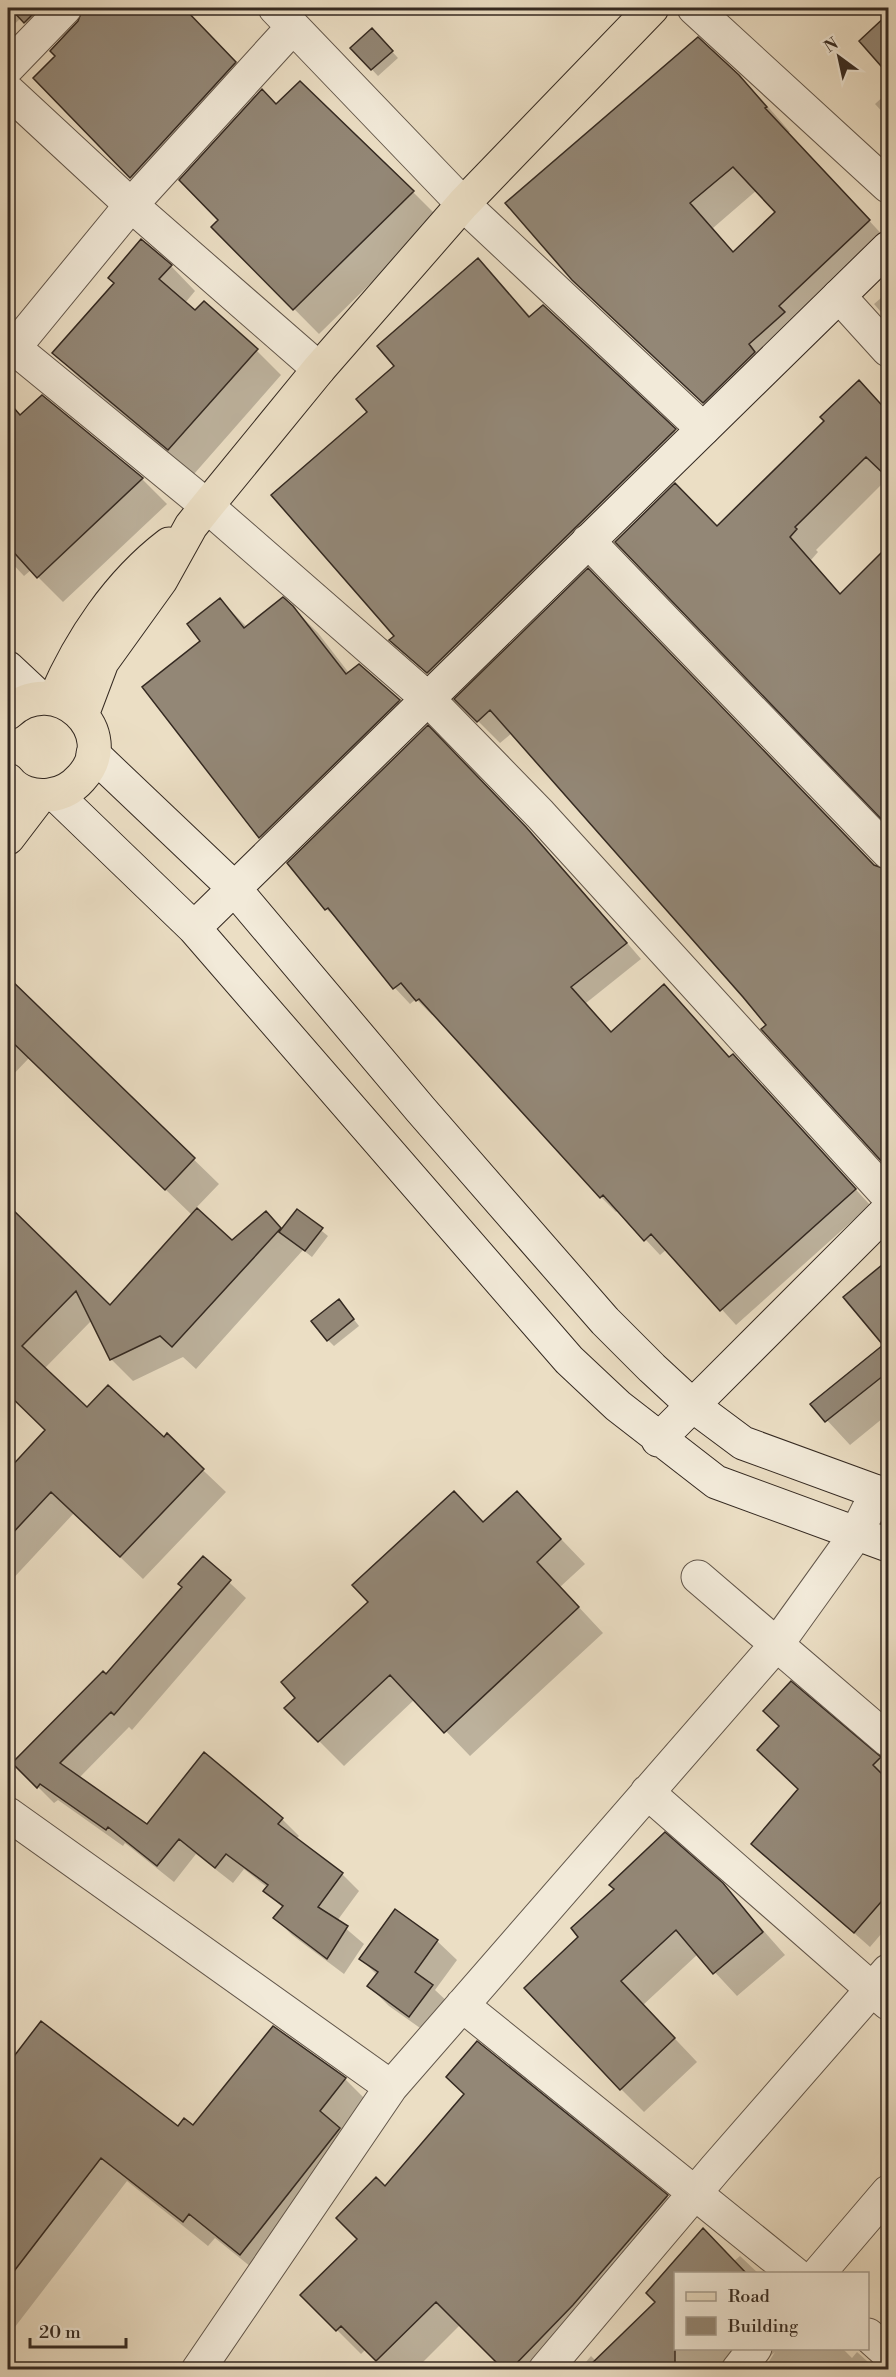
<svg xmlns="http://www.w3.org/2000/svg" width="896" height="2377" viewBox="0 0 896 2377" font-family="'Libre Bodoni',serif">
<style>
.shadow{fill:#0003;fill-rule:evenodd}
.building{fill:#938776;stroke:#342921;stroke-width:1.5;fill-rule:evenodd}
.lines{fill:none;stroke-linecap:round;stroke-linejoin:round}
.street-casing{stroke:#62564a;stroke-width:35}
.secondary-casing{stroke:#342921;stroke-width:35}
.primary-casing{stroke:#342921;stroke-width:35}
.street{stroke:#f2ead9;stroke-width:33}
.secondary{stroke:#f2ead9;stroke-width:33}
.primary{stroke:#ebdec4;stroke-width:33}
</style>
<rect width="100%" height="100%" fill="#ebdec4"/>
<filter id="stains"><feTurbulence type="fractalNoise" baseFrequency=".00333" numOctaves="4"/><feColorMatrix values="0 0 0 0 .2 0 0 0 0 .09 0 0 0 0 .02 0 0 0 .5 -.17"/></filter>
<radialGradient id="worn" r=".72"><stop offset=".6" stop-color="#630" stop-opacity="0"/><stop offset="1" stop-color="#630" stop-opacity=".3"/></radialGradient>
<path class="shadow" d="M8,8H175L207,33L257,85L153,200L35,78L57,56L52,51L87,11L85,9L48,45L21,18L8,30Z
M888,16V72L861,41Z
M378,36L398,58L378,76L352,48Z
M738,76L763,101L790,132L788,133L888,241L728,426L598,304ZM757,190L777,212L734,253L713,228Z
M888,92V118L875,104Z
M277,106L413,192L438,217L319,334L213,227L220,220Z
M478,260L531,317L543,307L700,455L453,697L391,640L396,636L370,412L396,366Z
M171,266L195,291L185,303L256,350L281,375L194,474L79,378L54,353Z
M888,292V320L874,304Z
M859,382L888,412V478L816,550L818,552L811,560L832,584L823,593L840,596L888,548V823L617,542L717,528L826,421Z
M8,401L21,416L142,479L167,504L63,602L31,570L24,576L8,559Z
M588,570L875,867L888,872V1165L512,733L500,743L456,699Z
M220,600L247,627L292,607L318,633L349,673L359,665L424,725L285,861L261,837L144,687L202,641Z
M428,728L542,844L641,959L586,1003L612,1033L730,1058L748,1071L870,1205L736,1325L667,1249L660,1255L618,1210L616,1212L601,1197L435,1013L432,1015L416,999L410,1004L395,988L342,923L326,909Z
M8,979L219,1184L195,1209L232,1242L266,1213L283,1230L297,1211L328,1236L312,1257L303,1250L196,1369L183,1357L133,1381L111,1359L92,1320L44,1369L87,1409L164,1439L167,1436L226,1492L143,1579L74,1513L8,1584V1472L47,1430L8,1392V1207L110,1307L192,1215L29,1058L8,1080Z
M888,1262V1414L850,1445L812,1404L885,1345L846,1297Z
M345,1308L359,1326L334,1346L328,1340Z
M517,1493L585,1564L560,1587L603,1633L470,1756L415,1699L344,1766L286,1708L370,1603L484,1524Z
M203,1558L246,1598L132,1730L129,1727L79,1778L148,1826L282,1819L299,1836L296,1839L342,1874L359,1891L337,1921L364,1944L344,1974L292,1935L275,1918L283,1908L265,1891L268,1888L244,1869L233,1883L196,1854L174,1882L125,1843L123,1846L58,1800L54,1803L14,1763L106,1677L183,1587Z
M791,1683L888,1766V1926L870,1947L753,1844L800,1789L780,1727Z
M722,1884L785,1955L737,1996L698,1954L643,2005L697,2062L644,2112L621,2089L580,1937L616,1889Z
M437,1941L457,1960L435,1990L451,2005L430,2035L389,2006L369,1986L377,1975L361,1959Z
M41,2023L178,2128L193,2127L345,2079L370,2104L266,2279L215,2238L208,2246L127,2181L8,2336V2067Z
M477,2043L667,2197L690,2220L556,2370H506L460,2325L415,2370H386L366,2349L361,2354L302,2295L359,2239L385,2188L466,2094Z
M703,2230L734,2261L740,2256L759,2274H676V2348H842L852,2358L857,2352L877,2370H769L766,2366L775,2352L754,2370H579L591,2356L596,2361L657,2302L648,2292Z"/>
<path class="building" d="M10,8H39L24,23Z
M83,8H184L236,62L130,178L33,78L55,56L50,51L78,21Z
M888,14V74L859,41Z
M372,28L393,51L371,70L350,48Z
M698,37L739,75L767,107L765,108L870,220L779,306L785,312L749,344L755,352L703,403L572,280L505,203ZM733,167L775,212L733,252L690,203Z
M300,81L414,191L293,310L211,227L218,220L179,180L262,89L276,104Z
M141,239L172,265L159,279L195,310L204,301L258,349L168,450L52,353L114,283L108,278Z
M478,258L529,317L543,305L676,429L427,673L389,640L394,636L271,495L367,412L356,399L394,366L377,346Z
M859,380L888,412V478L866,457L795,527L797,529L790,537L840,594L888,546V826L615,542L675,483L717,526L824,421L820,417Z
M42,395L143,478L37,578L8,546V401L20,415Z
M588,568L874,865L888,870V1161L884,1164L761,1029L766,1025L743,997L490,710L477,722L454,699Z
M283,597L293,606L346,674L359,664L400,700L259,838L142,687L200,641L187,624L220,598L244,628Z
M428,725L526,827L627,943L571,987L611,1032L664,984L729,1057L733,1054L856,1189L720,1311L651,1234L644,1241L603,1195L600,1198L419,999L416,1001L401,983L393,989L328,908L325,910L287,863Z
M8,977L195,1158L165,1190L8,1038Z
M8,1205L110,1305L197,1208L232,1240L266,1211L281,1228L172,1347L160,1336L110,1360L76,1291L22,1346L87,1407L108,1385L164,1437L167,1433L204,1469L120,1557L51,1492L8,1538V1470L45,1430L8,1394Z
M297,1209L323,1228L305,1251L279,1232Z
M888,1260V1372L825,1422L810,1404L883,1345L843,1297Z
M339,1299L354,1319L327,1341L311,1321Z
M454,1491L483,1522L517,1491L561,1539L537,1562L579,1607L444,1733L390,1675L318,1742L284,1708L295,1698L281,1682L368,1602L352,1585Z
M203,1556L231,1580L114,1715L111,1712L60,1763L147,1824L204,1752L283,1818L278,1824L343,1873L318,1907L348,1926L327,1959L273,1918L283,1906L263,1891L268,1885L226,1854L215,1868L179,1839L157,1866L108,1827L106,1830L40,1784L37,1788L12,1763L103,1671L106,1674L182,1587L178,1584Z
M791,1681L881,1757L873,1765L888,1780V1894L854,1933L751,1844L798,1789L757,1750L779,1726L763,1711Z
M665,1832L723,1883L763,1932L713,1974L676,1930L621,1981L675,2038L620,2090L524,1988L578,1937L571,1928L614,1889L609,1885Z
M395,1909L438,1940L415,1972L433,1985L409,2017L367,1986L378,1972L359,1959Z
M41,2021L178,2126L184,2118L193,2125L273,2026L346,2078L320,2111L340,2128L240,2255L189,2214L183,2222L101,2158L8,2279V2064Z
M477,2041L668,2195L573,2305L510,2370H504L436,2302L376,2361L341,2326L336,2331L300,2295L357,2239L336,2218L376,2177L385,2186L464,2094L446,2077Z
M703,2228L747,2274H675V2370H585L655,2302L646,2293Z"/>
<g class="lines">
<defs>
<path id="street" d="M275,8L463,204L703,429
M694,8L888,186
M8,67L65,8
M8,91L131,205L319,369
M839,296L888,350
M8,343L207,506L427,698L540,814L888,1196
M8,355L131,205L293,27
M588,541L888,852
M698,1577L888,1740
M647,1792L888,2003
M8,1814L391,2087
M462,2005L795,2274
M818,2274L888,2192
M868,2335L888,2353
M198,2370L391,2087L777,1644L856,1534L877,1492
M545,2370L716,2168L888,1971
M738,2370L755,2348"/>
<path id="secondary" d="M8,668L39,697
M93,754L233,887L421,1110L605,1321L652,1368L692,1405L743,1443L888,1496
M56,795L194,928L569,1360L618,1406L716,1482L888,1545
M194,928L888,248
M658,1440L888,1210"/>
<path id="primary" d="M55,698C80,640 118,583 169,544
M8,713C56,669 123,733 81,778C73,787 62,794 49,795C34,797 17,792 8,780
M82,715L102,662L161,580L191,526L207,506L319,369L463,204L652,8
M8,838L40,796"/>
</defs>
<use href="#street" class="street-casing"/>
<use href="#secondary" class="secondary-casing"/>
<use href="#primary" class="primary-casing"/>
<use href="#street" class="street"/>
<use href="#secondary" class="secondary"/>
<use href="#primary" class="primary"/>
</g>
<rect width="896" height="2377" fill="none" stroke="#ebdec4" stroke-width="30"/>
<rect x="9" y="9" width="878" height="2359" fill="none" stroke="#342921" stroke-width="3"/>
<rect x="15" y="15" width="866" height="2347" fill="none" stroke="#342921" stroke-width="1.5"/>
<rect x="674" y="2272" width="195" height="78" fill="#f2ead9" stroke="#a69d8f" stroke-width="1.5"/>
<rect x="686" y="2292" width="30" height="9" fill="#ebdec4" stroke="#a69d8f" stroke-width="1.5"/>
<text x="728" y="2302" font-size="18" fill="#342921">Road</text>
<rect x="686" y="2317" width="30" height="18" fill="#938776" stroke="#a69d8f" stroke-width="1.5"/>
<text x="728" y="2332" font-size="18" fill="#342921">Building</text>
<g transform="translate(839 57) rotate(327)" stroke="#f2ead9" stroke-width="4.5" paint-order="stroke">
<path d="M0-4.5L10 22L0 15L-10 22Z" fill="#342921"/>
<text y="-9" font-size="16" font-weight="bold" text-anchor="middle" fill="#342921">N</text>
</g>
<path d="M30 2338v9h96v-9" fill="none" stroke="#342921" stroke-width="3"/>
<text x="39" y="2338" font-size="18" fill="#342921" stroke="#f2ead9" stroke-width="4.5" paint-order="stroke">20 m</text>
<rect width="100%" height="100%" filter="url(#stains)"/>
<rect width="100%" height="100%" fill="url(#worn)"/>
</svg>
